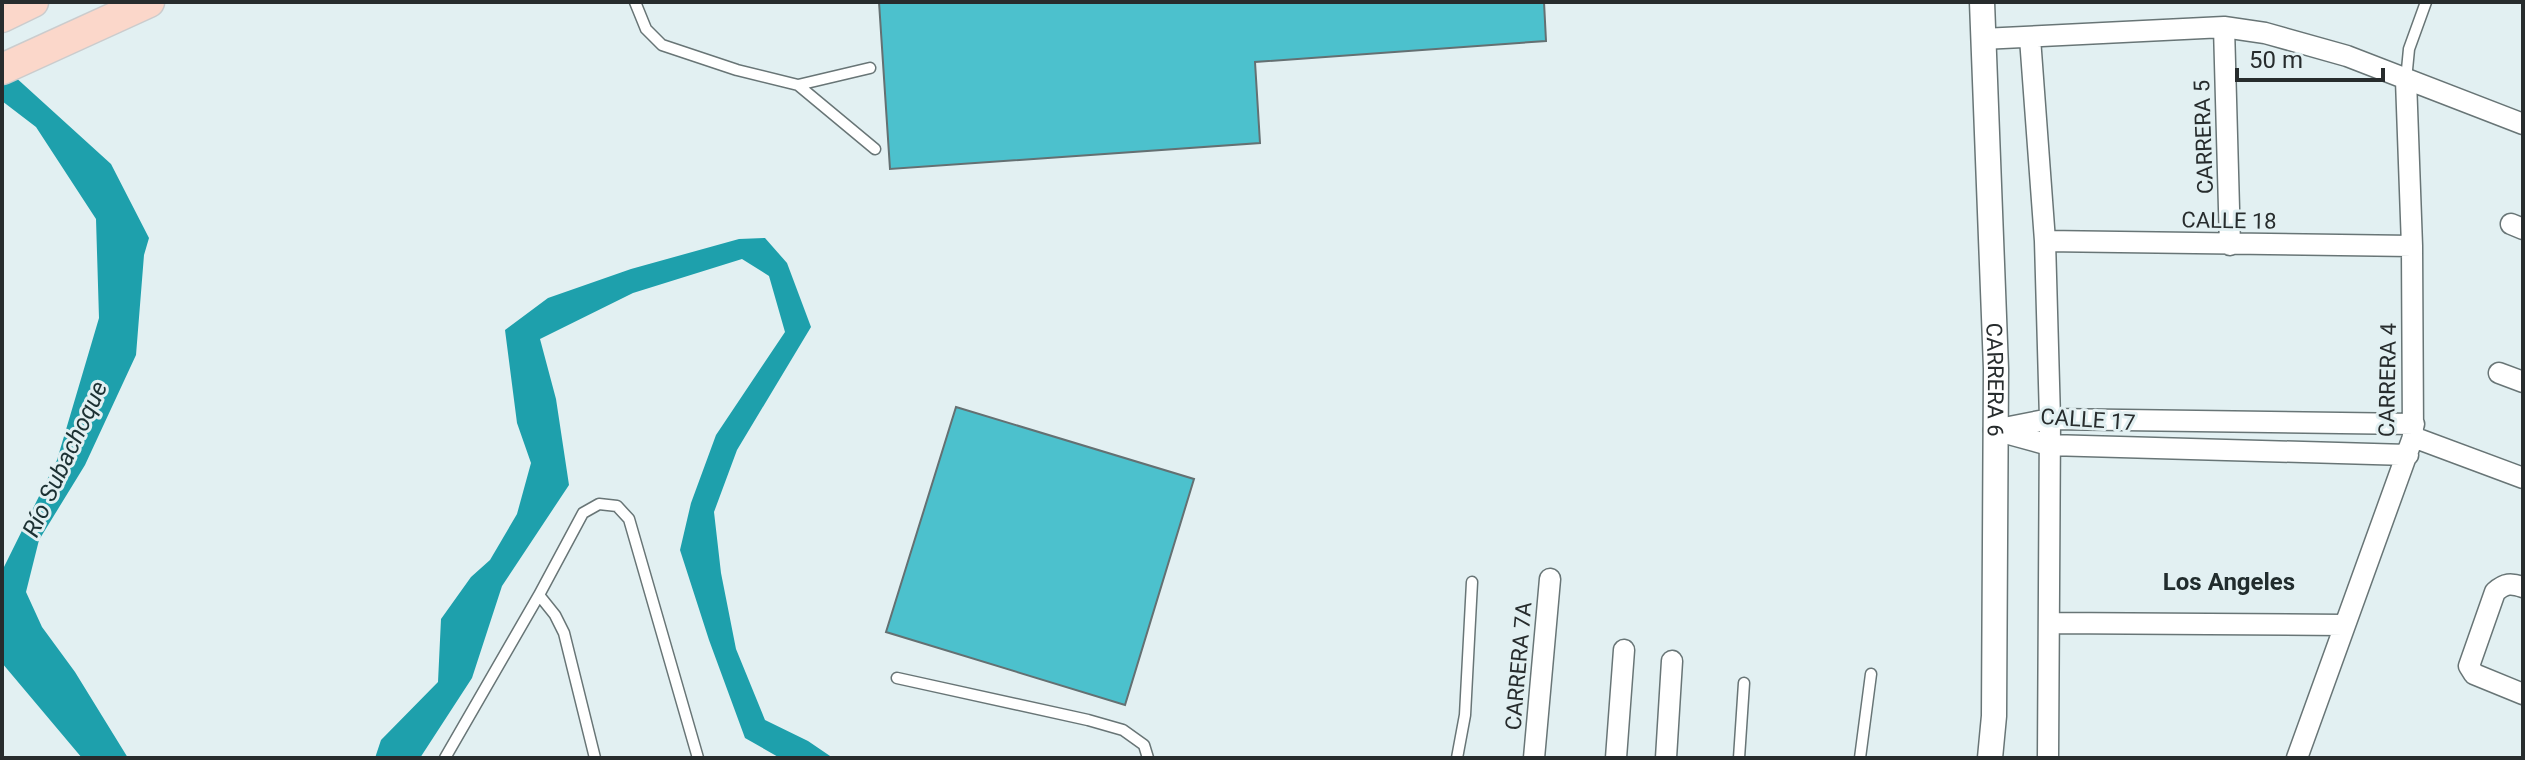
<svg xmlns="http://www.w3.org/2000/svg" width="2525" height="760" viewBox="0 0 2525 760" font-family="Roboto,sans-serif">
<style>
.water{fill:#1ea0ac}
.building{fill:#4cc1cd;stroke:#647072;stroke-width:2}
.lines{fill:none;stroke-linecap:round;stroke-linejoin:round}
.service-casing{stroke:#687576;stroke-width:13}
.minor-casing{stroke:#687576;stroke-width:23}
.tertiary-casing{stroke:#687576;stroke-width:27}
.primary-casing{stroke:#cbcccd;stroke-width:33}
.service{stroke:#fff;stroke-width:10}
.minor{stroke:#fff;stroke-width:20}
.tertiary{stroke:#fff;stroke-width:24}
.primary{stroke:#fbd7ca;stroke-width:30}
.labels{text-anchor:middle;stroke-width:6;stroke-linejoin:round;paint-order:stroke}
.street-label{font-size:22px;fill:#272c2d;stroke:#e2f0f2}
.water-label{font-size:24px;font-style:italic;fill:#1c3133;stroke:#e2f0f2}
.neighbourhood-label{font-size:24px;font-weight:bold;fill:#212c2d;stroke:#e2f0f2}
</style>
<rect width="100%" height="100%" fill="#e2f0f2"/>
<path class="water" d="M2,65L111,164L149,238L144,255L136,355L85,465L39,540L26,592L42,627L75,672L128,758H82L2,663V571L57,460L99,318L96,219L36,127L2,101Z
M765,238L787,263L811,327L737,450L714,512L721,573L736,649L765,720L808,741L833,758H780L745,738L709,640L680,550L691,503L716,435L785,332L769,276L742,259L633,293L540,339L556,399L569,485L502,586L472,678L420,758H375L381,740L438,682L441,619L471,577L490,560L517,514L531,463L517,423L505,330L548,298L631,269L739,239Z"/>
<path class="building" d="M879,2H1544L1546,41L1255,62L1260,143L890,169Z
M956,407L1194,479L1125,705L886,632Z"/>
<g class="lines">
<defs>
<path id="service" d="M635,2L646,29L662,45L737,70L798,85
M870,68L798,85L875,149
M2406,80L2409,49L2426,2
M539,595L583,513L599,504L617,506L629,519L698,758
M897,678L1088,720L1123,730L1144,745L1148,758
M445,758L539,595L555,615L564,633L595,758
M1457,758L1465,715L1472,582
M1739,758L1744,683
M1860,758L1871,674"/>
<path id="minor" d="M2224,27L2230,245
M2030,38L2045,241L2050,419L2048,758
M1982,39L2224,27L2265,33L2347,56L2523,124
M2511,224L2523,229
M2045,241L2412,246
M2499,373L2523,382
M1994,430L2050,419L2414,424
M1998,431L2049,445L2408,455
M2413,437L2523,478
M2523,587C2511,583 2505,583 2495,592L2469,666L2474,674L2523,694
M2050,623L2344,625
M1534,758L1550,579
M1616,758L1624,650
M1666,758L1672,661
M2297,758L2413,437L2412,246L2406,80"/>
<g id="tertiary">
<path id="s1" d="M1982,2L1996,369L1994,716L1990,758"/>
</g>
<path id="primary" d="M2,17L33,2
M2,69L149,2"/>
</defs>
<use href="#service" class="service-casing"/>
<use href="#minor" class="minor-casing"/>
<use href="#tertiary" class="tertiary-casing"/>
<use href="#primary" class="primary-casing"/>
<use href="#service" class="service"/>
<use href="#minor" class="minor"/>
<use href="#tertiary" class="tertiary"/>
<use href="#primary" class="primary"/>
</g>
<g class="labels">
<g class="street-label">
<text transform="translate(2203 137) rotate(-92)" y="8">CARRERA 5</text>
<text transform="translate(2229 220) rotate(1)" y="8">CALLE 18</text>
<text dy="8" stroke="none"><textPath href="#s1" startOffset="378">CARRERA 6</textPath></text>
<text transform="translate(2387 380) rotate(-89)" y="8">CARRERA 4</text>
<text transform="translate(2088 419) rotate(4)" y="8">CALLE 17</text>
<text transform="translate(1518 666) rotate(-85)" y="8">CARRERA 7A</text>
</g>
<g class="water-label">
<text transform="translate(65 459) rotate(-65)" y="8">Río Subachoque</text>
</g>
<g class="neighbourhood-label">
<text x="2229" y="590">Los Angeles</text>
</g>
</g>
<rect width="2525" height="760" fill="none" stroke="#272c2d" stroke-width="8"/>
<path d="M2237 68v12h146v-12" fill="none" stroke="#272c2d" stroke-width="4"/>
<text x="2249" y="68" font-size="24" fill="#272c2d" stroke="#e2f0f2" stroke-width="6" paint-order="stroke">50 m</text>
</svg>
